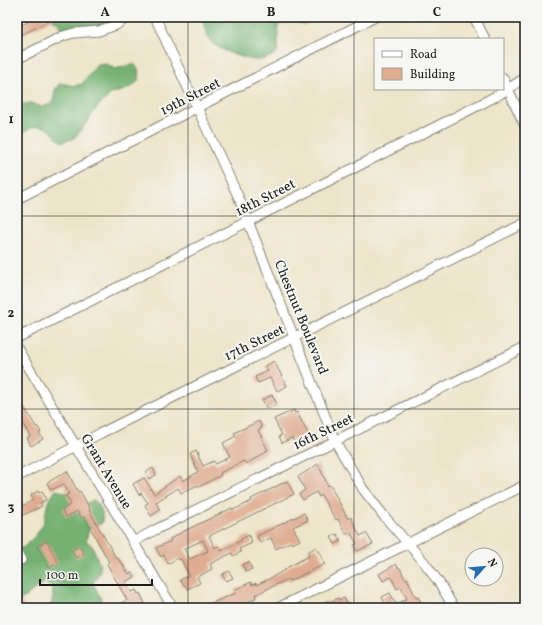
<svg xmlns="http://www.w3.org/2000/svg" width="542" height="625" viewBox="0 0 542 625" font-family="Vollkorn,serif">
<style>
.forest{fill:#75b272;stroke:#486747}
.building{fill:#dfac90;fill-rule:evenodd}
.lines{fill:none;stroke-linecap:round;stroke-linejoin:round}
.minor-casing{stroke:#848072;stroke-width:11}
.minor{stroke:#fff;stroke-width:9}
.grid{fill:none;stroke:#1c1c1c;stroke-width:1;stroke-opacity:0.55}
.labels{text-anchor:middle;stroke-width:4;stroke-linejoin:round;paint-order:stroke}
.street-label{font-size:14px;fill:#1c1c1c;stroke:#f6f6f2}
.neatline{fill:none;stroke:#1c1c1c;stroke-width:1.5}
.grid-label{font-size:13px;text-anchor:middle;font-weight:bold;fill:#1c1c1c}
</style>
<rect width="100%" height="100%" fill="#f6f6f2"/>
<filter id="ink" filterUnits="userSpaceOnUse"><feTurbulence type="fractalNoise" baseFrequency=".025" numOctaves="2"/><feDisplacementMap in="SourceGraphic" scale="8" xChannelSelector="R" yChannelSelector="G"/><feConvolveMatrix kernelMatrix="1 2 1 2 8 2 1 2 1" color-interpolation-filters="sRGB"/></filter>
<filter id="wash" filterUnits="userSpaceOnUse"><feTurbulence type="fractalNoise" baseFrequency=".012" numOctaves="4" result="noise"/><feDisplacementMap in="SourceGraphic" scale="16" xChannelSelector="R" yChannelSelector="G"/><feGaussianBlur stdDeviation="0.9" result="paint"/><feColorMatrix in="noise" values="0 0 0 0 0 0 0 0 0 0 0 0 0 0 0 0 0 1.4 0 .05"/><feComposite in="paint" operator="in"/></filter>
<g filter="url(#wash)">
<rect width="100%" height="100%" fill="#ede5c9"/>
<path class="forest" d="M52,17H123L109,24L81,27L63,33L59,24L51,18Z
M202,17H319L316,20L304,24L293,22L278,24V52C272,56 266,59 259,60C249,61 219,50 212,43C206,36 204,26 202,17Z
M107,64L115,69L134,64L138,68L139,80L134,85L122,91L112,93L98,106L82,129L73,139L61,142C45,122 37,122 17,137V105L31,103L42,107L53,103L55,90L60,83L74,86L82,84L97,65Z
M56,490L68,493L76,502L85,504L94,500C102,507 103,513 102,523L89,529L86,540L93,547L100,566V572L93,583L101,599V608H50L53,597V588L44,582L17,603V550L24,547L35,536L43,525L48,502Z"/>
<g id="blocks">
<path class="building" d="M26,17H57L17,37V27L28,22Z
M274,361L287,386L277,391L270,378L258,383L255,377L268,371L265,366Z
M17,395L36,427L37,426L41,432L39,433L43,439L31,446L27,438L30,436L19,418L17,419Z
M272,395L277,404L267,409L262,400Z
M294,410L295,413L297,412L308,434L307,435L308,438L299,443V441L295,443L292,438L282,443L279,436L282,435L274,419Z
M259,421L262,428L258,430L268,450L265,451L266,452L246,464L244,461L220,473L221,475L199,487L198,485L181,493L178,488L156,502L160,510L151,516L145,505L148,503L141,493L139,495L133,484L144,478L154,494L180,476L183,481L198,472L190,454L196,451L203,466L214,461L216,464L230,457L223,443L236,436L234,433Z
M318,464L328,486L330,485L348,519L351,517L360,536L366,533L373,544L357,551L354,545L357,544L350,532L346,534L338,519L336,520L321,495L319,497L316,492L303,500L299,494L305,490L298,477Z
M153,468L156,475L149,479L146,472Z
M67,471L78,492L80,491L90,509L89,510L116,558H118L120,562L121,561L126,571L127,570L129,574L132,572L135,577L125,582L131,592L136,590L138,594L140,593L147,608H111L127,600L107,564L109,562L95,536L84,517L82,518L77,511L66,517L62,510L71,504L66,495L69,494L64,484L51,490L47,483Z
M287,481L294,494L209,536L215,548L219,546L221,551L242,540L241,539L249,535L252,543L239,549L241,552L233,556L232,553L210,564L212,569L197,577L200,583L187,589L185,585L184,586L180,580L189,575L181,559L179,560L178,558L168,564L164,555L161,557L156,548L171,541L170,539L182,532L232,508L233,510L252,501L251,499ZM203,540L208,551L190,559L184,549Z
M38,491L39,493L42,491L46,500L40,503L42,506L17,518V494L23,506L33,500L31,495Z
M304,513L308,520L293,527L300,540L292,544L290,542L276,549L271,538L260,543L257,536Z
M337,534L341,541L335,544L331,537Z
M47,541L58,563L49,568L37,546Z
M80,546L84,554L76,558L72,550Z
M316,547L317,550L318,549L324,561L323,562L325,564L290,581L288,579L255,595L256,598L235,608H200L236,593L234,590L251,582L252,585L256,583V585L269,579L288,568V567L309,556L308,552Z
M249,562L252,569L246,572L242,565Z
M396,564L398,568H400L405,579L407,578L416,598L418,597L424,608H387L390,607L389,604L386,606L382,597L390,593L396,604L407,599L401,587L397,589L391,577L383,581L379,574Z
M229,571L233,578L226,581L222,575Z
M17,595L25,608H17Z
M338,598L339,600L344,598L350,608H312L327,601L328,603Z"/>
</g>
</g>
<g filter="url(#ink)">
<use href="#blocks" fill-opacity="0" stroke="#848072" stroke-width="1"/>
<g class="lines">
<defs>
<path id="minor" d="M155,17L238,196L335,441L363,489L384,516L424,562L440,584L454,608
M474,17L485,39
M17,59L63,36L74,33L99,31L116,25L128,17
M503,78L525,126
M17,199L375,17
M17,338L483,103L500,94L525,78
M17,348L173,608
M17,477L101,433L525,223
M133,542L155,530L525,347
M17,552L21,560
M278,608L525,485"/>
</defs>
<use href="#minor" class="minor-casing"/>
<use href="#minor" class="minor"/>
</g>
</g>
<path class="grid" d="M188,17V608M354,17V608M17,216H525M17,409H525"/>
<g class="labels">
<g class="street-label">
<text transform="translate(190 96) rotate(-27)" y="5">19th Street</text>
<text transform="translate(265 197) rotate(-27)" y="5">18th Street</text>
<text transform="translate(302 317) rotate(68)" y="5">Chestnut Boulevard</text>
<text transform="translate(254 342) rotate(-26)" y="5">17th Street</text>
<text transform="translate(323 431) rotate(-26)" y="5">16th Street</text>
<text transform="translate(107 471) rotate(59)" y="5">Grant Avenue</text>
</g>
</g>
<rect width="542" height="625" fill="none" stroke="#f6f6f2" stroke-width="44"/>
<rect x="374" y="38" width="130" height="52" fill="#f6f6f2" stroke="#9f9f9c"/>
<rect x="382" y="51" width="20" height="6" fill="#ffffff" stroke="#9f9f9c"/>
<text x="410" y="58" font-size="12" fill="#1c1c1c">Road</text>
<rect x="382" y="68" width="20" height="12" fill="#dfac90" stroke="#9f9f9c"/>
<text x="410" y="78" font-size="12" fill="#1c1c1c">Building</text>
<g transform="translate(484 567) rotate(63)"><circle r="19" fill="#f6f6f2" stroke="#9f9f9c"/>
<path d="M0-3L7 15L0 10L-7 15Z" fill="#1f6fb2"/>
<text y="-6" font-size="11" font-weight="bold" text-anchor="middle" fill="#1c1c1c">N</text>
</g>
<path d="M40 579v6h112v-6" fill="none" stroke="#1c1c1c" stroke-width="2"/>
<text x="46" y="579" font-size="12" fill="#1c1c1c" stroke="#f6f6f2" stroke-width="3" paint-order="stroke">100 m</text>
<rect x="22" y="22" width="498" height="581" class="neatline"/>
<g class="grid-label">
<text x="105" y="16">A</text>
<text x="271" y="16">B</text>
<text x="437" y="16">C</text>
<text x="11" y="123">1</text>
<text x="11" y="317">2</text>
<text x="11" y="511">3</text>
</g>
</svg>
